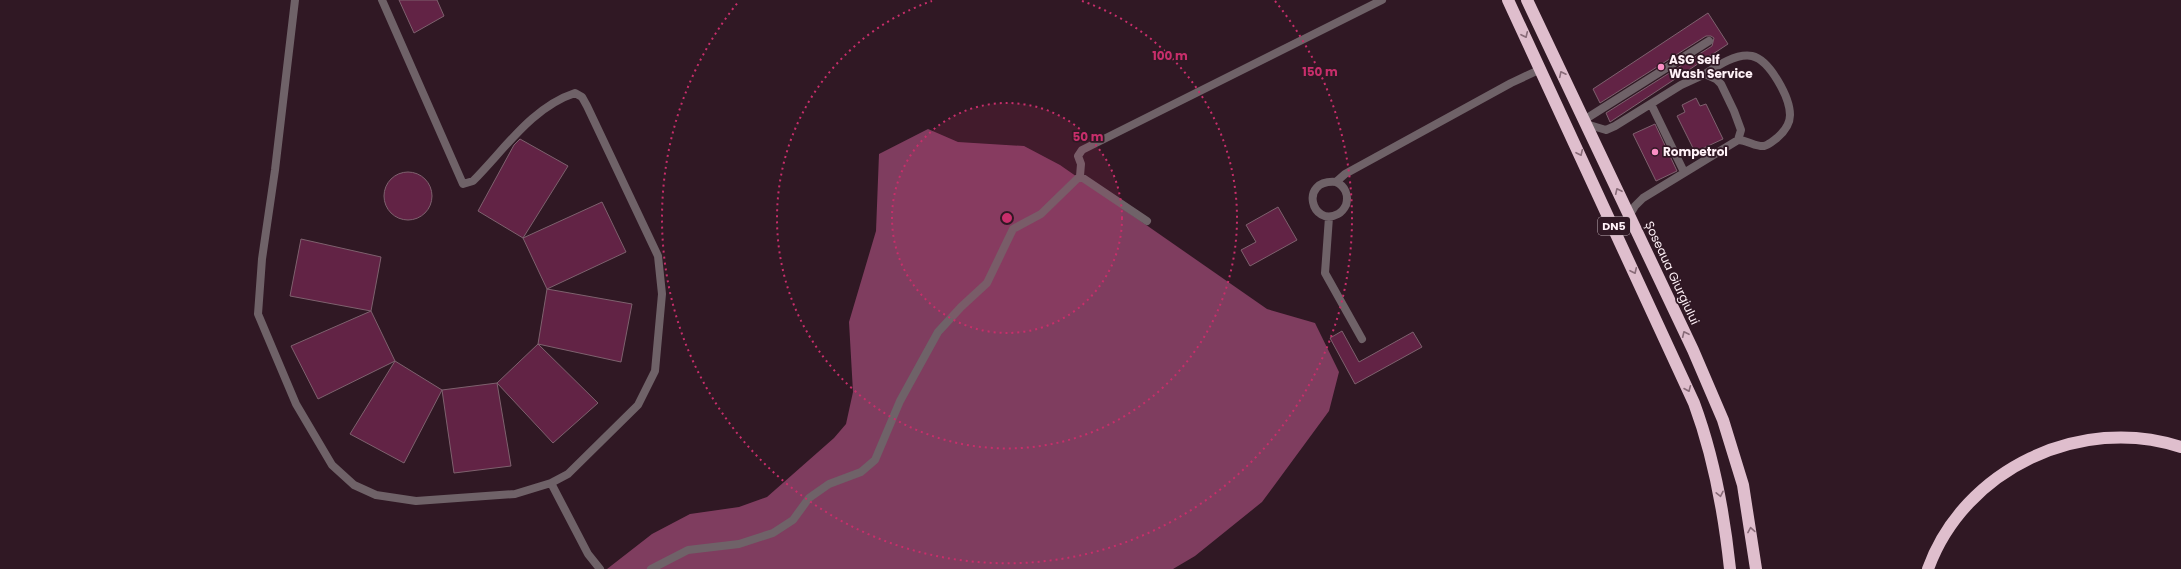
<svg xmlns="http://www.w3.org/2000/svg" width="2181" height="569" viewBox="0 0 2181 569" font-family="Poppins,sans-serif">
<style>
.forest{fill:#7f3d5f}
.building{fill:#622345;stroke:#7e616e}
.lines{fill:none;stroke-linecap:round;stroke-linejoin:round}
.lane{stroke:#6f6268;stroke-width:8}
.highway{stroke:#dfbecd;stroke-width:12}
.oneway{stroke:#886b78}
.ring{fill:none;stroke:#c82e6b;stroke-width:2;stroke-dasharray:2 4}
.poi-dot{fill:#fb8fc5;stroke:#301824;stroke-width:1.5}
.labels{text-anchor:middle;stroke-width:3.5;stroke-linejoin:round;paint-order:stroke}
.shield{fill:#301824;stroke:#c1b0b8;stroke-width:1}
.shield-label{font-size:11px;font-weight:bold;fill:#fff1f7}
.poi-label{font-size:12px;font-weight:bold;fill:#fff1f7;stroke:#301824;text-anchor:start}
.street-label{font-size:12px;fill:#fff1f7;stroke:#301824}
.centre{fill:#c82e6b;stroke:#301824;stroke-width:2}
.ring-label{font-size:12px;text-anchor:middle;font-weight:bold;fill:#c82e6b;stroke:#301824;stroke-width:3.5;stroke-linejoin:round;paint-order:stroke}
</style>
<rect width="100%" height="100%" fill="#301824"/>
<path class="forest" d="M928,129L958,142L1024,146L1060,165L1267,309L1315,323L1339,372L1329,411L1262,502L1195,556L1173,569H607L652,534L690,514L739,507L767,497L834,438L846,424L853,392L849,322L876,231L879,154Z"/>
<path class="building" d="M399,0H437L444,16L414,33Z
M1708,13L1728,44L1610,122L1606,113L1712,46L1714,38L1711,36H1706L1600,103L1593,89Z
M1696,98L1700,106L1706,104L1723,139L1695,152L1677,116L1685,112L1682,105Z
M1655,124L1677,171L1656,181L1633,134Z
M520,139L568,166L523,238L478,211L514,145Z
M384 196a24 24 0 1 1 48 0a24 24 0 1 1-48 0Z
M602,202L626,252L547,289L523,238Z
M1278,207L1297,240L1250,266L1241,250L1256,242L1246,225Z
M301,239L381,257L371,311L290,296Z
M547,289L632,304L621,362L538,344Z
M371,311L395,361L318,399L291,346Z
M1342,331L1359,362L1413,332L1422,347L1355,384L1330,338Z
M538,344L598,403L553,443L497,383Z
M395,361L442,390L404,463L350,434Z
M497,383L511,466L454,473L442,390Z"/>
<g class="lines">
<path class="lane" d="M295,0L275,170L262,259L258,314L296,404L332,465L354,485L376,495L416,501L515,494L551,483L568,474L638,405L655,371L662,294L658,256L587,106L582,97L575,93C532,107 504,150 473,181L463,184L382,0
M1705,74C1717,66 1736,53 1752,56C1770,60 1790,98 1790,115C1790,125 1784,132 1777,138C1773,141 1769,145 1764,146C1756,147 1747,140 1738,140
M1651,104L1684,172
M1584,120L1709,41
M1586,124L1606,130L1615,126L1681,85L1705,74L1716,79L1721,84L1734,111L1741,130L1738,140L1643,198L1635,206L1629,216
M1080,176L1147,221
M1336,182C1345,186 1349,195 1346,205C1344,209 1342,212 1338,214C1312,228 1298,179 1336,182L1345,174L1511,83L1541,69
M1329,217L1325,273L1362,339
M551,483L588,554L600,569
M651,569L688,550L739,544L773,533L793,520L809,498L829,484L861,472L875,460L900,401L938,332L961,307L987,283L1013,229L1041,214L1080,176L1081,164L1078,156L1082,150L1382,0"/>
<path class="highway" d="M1508,0L1694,403C1714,457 1724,512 1730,569
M1527,0L1693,350L1723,420L1743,485L1756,569
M1928,569C1964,469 2081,414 2181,447"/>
</g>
<defs><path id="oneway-chevron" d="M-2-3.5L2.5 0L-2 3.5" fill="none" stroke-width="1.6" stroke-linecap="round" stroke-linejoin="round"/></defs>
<g class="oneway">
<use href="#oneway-chevron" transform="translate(1525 35) rotate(65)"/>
<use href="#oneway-chevron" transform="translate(1562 74) rotate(-116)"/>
<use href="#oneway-chevron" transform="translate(1580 153) rotate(65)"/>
<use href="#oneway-chevron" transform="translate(1618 191) rotate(-115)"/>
<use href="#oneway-chevron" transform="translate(1634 271) rotate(65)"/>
<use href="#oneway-chevron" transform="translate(1685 334) rotate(-115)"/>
<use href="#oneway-chevron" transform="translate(1688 389) rotate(67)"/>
<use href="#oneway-chevron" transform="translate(1720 494) rotate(78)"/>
<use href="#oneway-chevron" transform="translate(1751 530) rotate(-100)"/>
</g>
<circle cx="1007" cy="218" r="115" fill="#c82e6b" fill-opacity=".12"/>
<g class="ring">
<circle cx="1007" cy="218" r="115"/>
<path d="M1082 1A230 230 0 1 1 932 1"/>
<path d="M1275 1A345 345 0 1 1 739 1"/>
</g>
<g class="poi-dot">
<circle cx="1661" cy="67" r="4"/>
<circle cx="1655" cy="152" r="4"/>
</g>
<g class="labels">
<rect class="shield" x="1598" y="217" width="32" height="18" rx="3"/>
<g class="shield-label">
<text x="1614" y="230">DN5</text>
</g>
<g class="poi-label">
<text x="1669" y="64">ASG Self<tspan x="1669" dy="14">Wash Service</tspan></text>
<text x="1663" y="156">Rompetrol</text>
</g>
<g class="street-label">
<text transform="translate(1672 273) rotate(65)" y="4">Șoseaua Giurgiului</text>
</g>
</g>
<circle cx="1007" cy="218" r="6" class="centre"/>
<g class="ring-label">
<text x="1170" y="60">100 m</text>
<text x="1320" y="76">150 m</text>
<text x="1088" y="141">50 m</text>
</g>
</svg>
